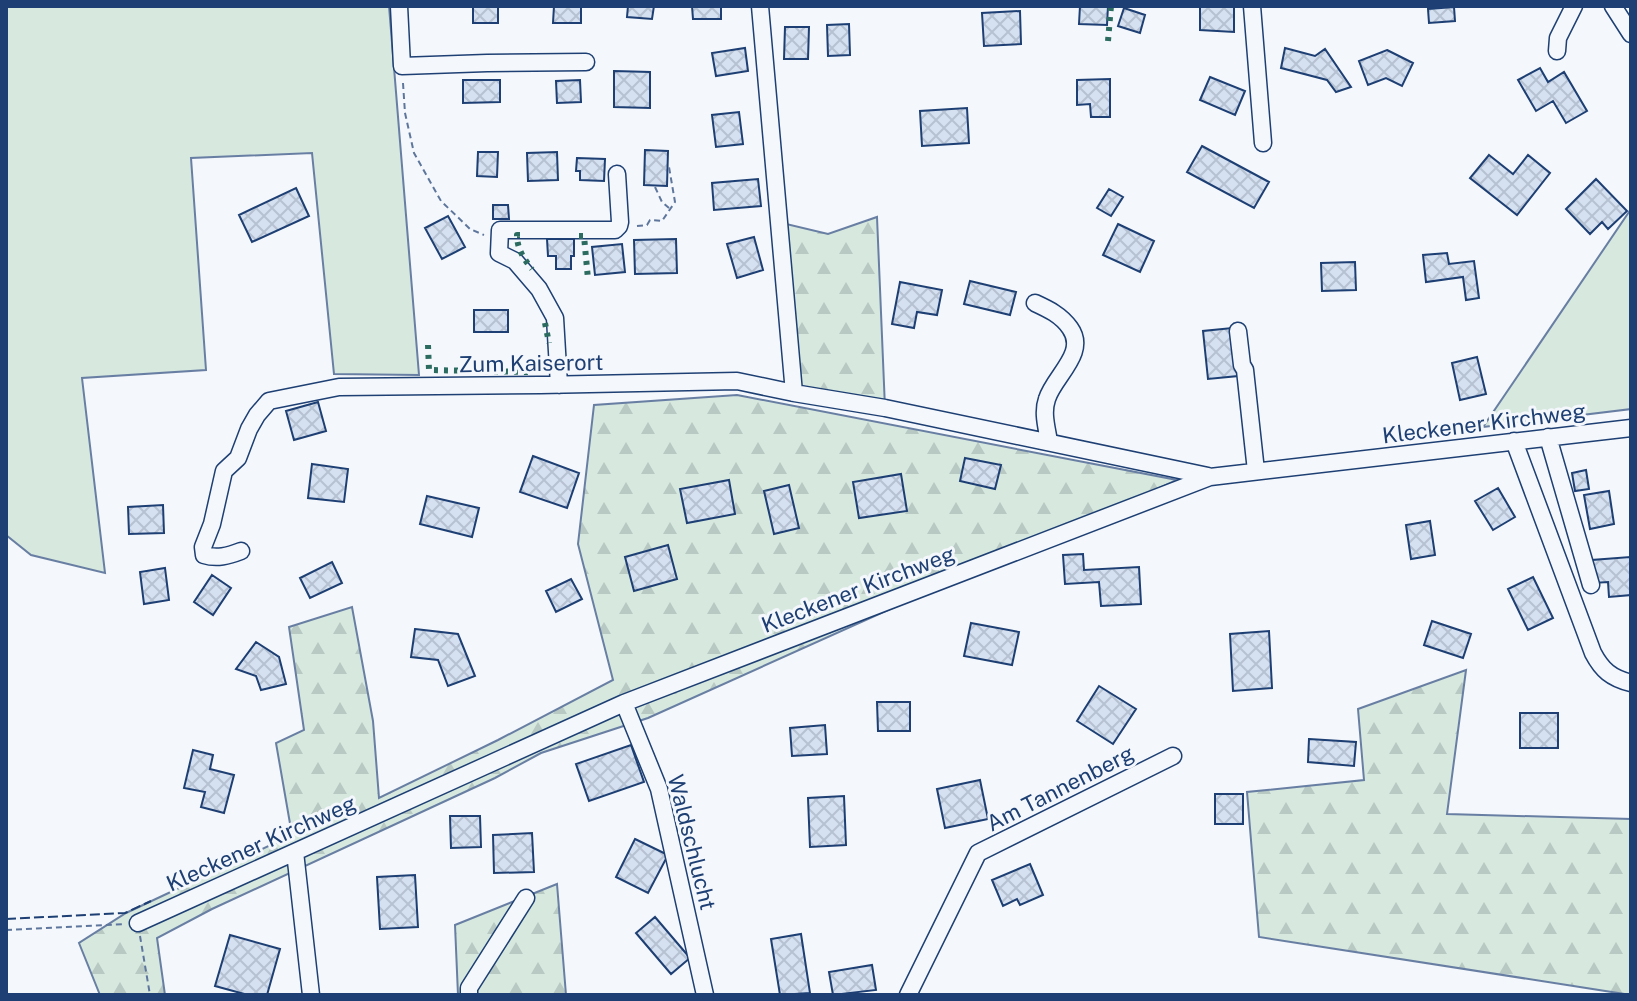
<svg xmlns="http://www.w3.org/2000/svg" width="1637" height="1001" viewBox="0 0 1637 1001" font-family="'Public Sans',sans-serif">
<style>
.green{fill:#d7e8df;stroke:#687fa3;stroke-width:2}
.forest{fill:url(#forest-firs);stroke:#687fa3;stroke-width:2}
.building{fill:url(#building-cross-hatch);stroke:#1d3f73;stroke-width:2}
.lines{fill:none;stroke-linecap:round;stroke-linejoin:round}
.minor-casing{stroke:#1d3f73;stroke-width:19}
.path{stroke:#5e769c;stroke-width:2;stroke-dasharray:6 4;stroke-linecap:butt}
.minor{stroke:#f4f7fb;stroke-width:16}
.hedge{stroke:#2c6c60;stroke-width:6;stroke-dasharray:4 6;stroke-linecap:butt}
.fence{stroke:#1d3f73;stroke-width:2;stroke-dasharray:10 4;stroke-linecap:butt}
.labels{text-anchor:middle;stroke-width:6;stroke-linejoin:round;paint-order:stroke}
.street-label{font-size:22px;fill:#1d3f73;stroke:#f4f7fb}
</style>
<defs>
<pattern id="forest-firs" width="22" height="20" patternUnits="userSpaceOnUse" patternTransform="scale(2)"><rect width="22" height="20" fill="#d7e8df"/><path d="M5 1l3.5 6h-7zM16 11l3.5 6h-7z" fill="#b8c8c3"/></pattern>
<pattern id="building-cross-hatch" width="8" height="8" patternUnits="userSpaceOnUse" patternTransform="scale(2)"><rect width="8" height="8" fill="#d5e0f0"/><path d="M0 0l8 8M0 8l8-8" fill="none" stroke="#b6c1d1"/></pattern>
</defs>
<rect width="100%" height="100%" fill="#f4f7fb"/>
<path class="green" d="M6,6H389L419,375L334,374L312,153L191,158L206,370L82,378L105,573L31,555L6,535Z
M1631,209V409L1483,427Z"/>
<path class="forest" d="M877,217L885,408L794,393L778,222L828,234Z
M737,395L1177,480L648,718L541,753L495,778L212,909L157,938L165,995H100L79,943L126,913L292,835L276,743L304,730L289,627L352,607L373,721L379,798L498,740L613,680L578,544L594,405Z
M1466,670L1447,814L1631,819V995L1259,937L1247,792L1364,780L1358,709Z
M557,884L566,995H458L455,925Z"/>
<path class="building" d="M473,6H498V23H473Z
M554,6H581V23H553Z
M628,6H654L652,19L627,17Z
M692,6H721V19H693Z
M1080,6H1108L1107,25L1079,24Z
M1200,6L1234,7V32L1200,30Z
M1454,7L1455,21L1429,23L1428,9Z
M1124,8L1145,15L1140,33L1118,26Z
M1020,11L1021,44L984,46L982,13Z
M849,24L850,55L828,56L827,25Z
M785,27H809L808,59H784Z
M745,48L748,71L716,76L712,53Z
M1285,48L1315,56L1325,49L1351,87L1336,92L1327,80L1281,68Z
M1387,50L1413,63L1402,86L1386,78L1368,85L1359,61Z
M1540,68L1548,82L1564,72L1587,111L1566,123L1553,101L1536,111L1518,80Z
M614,71L650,72V108L614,107Z
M1210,77L1245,91L1235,115L1200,100Z
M1110,79V117H1091L1090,104L1077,105V80Z
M463,80H500V102L463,103Z
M580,80L581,102L557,103L556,81Z
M967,108L969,143L922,146L920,111Z
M739,112L743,144L716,147L712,115Z
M1202,146L1269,182L1254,208L1187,172Z
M645,150L668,151L667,186L644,185Z
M478,152H498L497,177L477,176Z
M557,152L558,180L528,181L527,153Z
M1489,155L1513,174L1528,155L1550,173L1517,215L1470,178Z
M577,158L605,159L604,181L580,180V171H576Z
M758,179L761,206L714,210L712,183Z
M1596,179L1627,211L1608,229L1602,222L1590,234L1566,209Z
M296,188L309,216L252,242L239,215Z
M1109,189L1123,197L1111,216L1097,208Z
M493,205H508L509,219H493Z
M448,216L465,247L442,259L425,228Z
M1118,224L1154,241L1140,272L1103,255Z
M754,237L763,270L737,278L727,244Z
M547,239H574V256H571V269H556V256H548Z
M676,239L677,273L635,274L634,240Z
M622,244L625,272L595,275L592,247Z
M1447,253L1449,264L1474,261L1479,298L1466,300L1463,277L1426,282L1423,255Z
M1355,262L1356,290L1322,291L1321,263Z
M970,281L1016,292L1010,315L964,304Z
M900,282L942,290L937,315L917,312L914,328L892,324Z
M474,310H508V332H474Z
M1232,328L1238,376L1208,379L1203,331Z
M1477,357L1486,394L1460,400L1452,363Z
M318,402L326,431L294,440L286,411Z
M533,456L579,473L567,508L520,492Z
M965,458L1001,465L995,489L960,481Z
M312,464L348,469L344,502L308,498Z
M1586,470L1589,489L1575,491L1572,473Z
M901,474L907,511L859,518L853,482Z
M729,480L735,514L687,523L680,489Z
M789,485L799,528L774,534L764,491Z
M1498,488L1515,517L1493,530L1475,501Z
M1609,491L1614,524L1590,529L1584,495Z
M427,496L479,508L472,537L420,524Z
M163,505L164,533L129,534L128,507Z
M1430,521L1435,555L1411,559L1406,525Z
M668,545L677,579L634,591L625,557Z
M1083,554L1084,570L1139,567L1141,604L1101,606L1099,582L1065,584L1063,555Z
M1630,557L1631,595L1609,597L1608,582L1593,583L1592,560Z
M332,562L342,583L310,598L300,578Z
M165,568L169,600L144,604L140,572Z
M212,575L231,588L213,615L194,602Z
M1533,577L1553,618L1528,630L1508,589Z
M571,579L582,599L556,612L546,591Z
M1432,621L1471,634L1463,658L1424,645Z
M971,623L1019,632L1012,665L964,656Z
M415,629L458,634L475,676L448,686L438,660L411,657Z
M1269,631L1272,688L1233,691L1230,634Z
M256,642L279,657L286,684L261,690L256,676L236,669Z
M1099,686L1136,709L1113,744L1077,721Z
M877,702H910V731H878Z
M1520,713H1558V748H1520Z
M825,725L827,754L792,756L790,728Z
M1309,739L1356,742L1354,766L1308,762Z
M631,745L644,782L589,801L576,764Z
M193,750L213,755L210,769L234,775L224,813L201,807L205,792L184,788Z
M980,780L988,819L945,828L937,789Z
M1215,794H1243V824H1215Z
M844,796L846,845L810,847L808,798Z
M450,816H480L481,847L451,848Z
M532,833L534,872L494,873L493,835Z
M635,839L668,855L648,893L616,877Z
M1030,864L1043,895L1020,905L1017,899L1003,906L992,880Z
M415,875L418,927L380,929L377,877Z
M655,917L690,958L671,974L636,933Z
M801,934L810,993L780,995L771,939Z
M230,935L280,949L267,995H248L215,986Z
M872,965L876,990L833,995L829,972Z"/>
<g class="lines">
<defs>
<path id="minor" d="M399,6L402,66L487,63L586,62
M760,6L794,393
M1252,6L1263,143
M1613,6L1631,34
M1557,51L1558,38L1574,6
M1035,303C1048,309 1061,315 1070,328C1088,353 1054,376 1047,399C1042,413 1047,428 1049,442
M1238,331L1242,365L1245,370L1256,471
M559,385L555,318L539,289L515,261L499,253L500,230H615L619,226L620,222L617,174
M1548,437L1591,585
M1514,441L1593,653C1602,670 1611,678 1631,683
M241,551C228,556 217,559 204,555L203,547L212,524L224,471L238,458L249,429L257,415L269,401L339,387L540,385L737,381L794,393L885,408L1208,476
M624,703L659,789L705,995
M295,852L311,995
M138,923L624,703L1210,477L1631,428
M469,995V988L526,898
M908,995L978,853L1173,756"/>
</defs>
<use href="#minor" class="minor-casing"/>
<path class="path" d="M403,83L405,113L414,153L441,201L470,229L484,235
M655,187L662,202L669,208
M637,226L647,225L650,220L662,221L675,202L669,167
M6,930L125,924
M140,936L150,995"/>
<use href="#minor" class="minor"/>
<path class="hedge" d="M1108,41L1111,6
M520,235H517C517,249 524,259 532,269
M579,236H584L588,279
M545,323L549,343
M428,345L429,370L529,372"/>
<path class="fence" d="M6,919L125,913L151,901"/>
</g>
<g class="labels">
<g class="street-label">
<text transform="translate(531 363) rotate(-1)" y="8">Zum Kaiserort</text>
<text transform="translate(1484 423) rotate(-7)" y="8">Kleckener Kirchweg</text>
<text transform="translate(858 589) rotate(-21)" y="8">Kleckener Kirchweg</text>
<text transform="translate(1060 788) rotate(-27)" y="8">Am Tannenberg</text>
<text transform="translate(692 842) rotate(76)" y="8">Waldschlucht</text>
<text transform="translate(261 843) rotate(-24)" y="8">Kleckener Kirchweg</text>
</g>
</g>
<rect width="1637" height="1001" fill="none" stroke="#1d3f73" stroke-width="16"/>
</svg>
